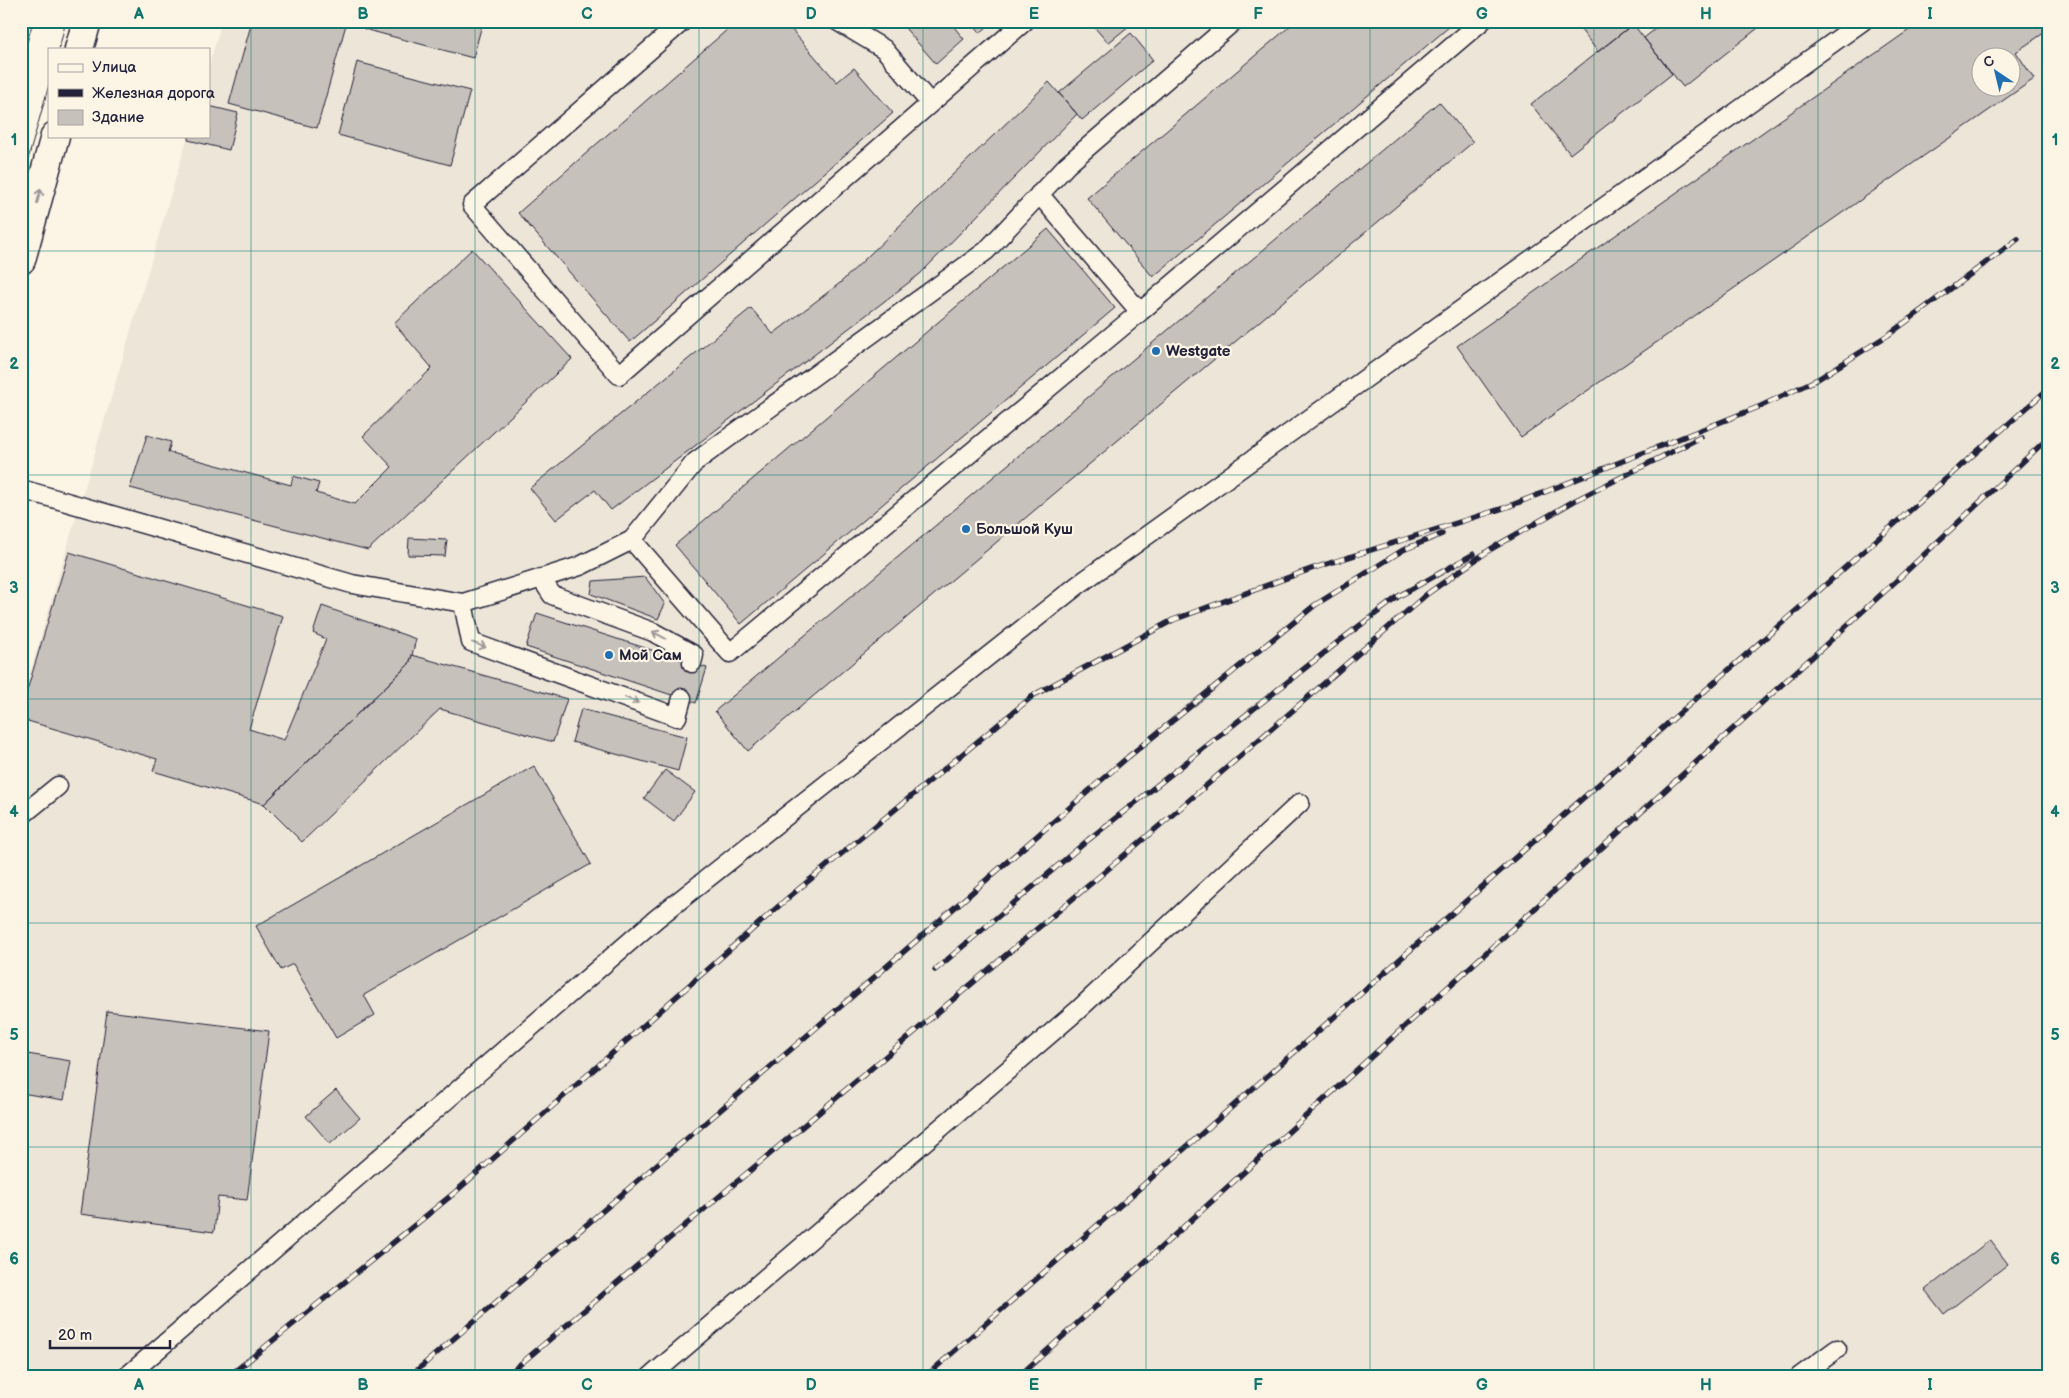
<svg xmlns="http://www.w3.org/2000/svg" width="2069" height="1398" viewBox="0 0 2069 1398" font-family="'Balsamiq Sans',sans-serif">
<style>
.built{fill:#ece5d8;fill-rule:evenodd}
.building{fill:#c6c1bb;stroke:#22223b;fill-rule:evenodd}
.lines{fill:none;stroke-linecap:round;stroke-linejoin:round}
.service-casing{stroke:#22223b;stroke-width:21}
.secondary-casing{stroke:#22223b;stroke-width:31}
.service{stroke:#fcf5e5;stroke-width:18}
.secondary{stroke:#fcf5e5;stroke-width:28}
.tram{stroke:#22223b;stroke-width:1}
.rail-casing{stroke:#22223b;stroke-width:5.5}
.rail{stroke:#fcf5e5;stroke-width:4;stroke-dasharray:11;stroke-linecap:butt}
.oneway{stroke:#9a9698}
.grid{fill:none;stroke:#0f766e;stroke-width:1;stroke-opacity:0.55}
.poi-dot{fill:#1f6fb2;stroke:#fcf5e5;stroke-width:2}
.labels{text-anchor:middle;stroke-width:4.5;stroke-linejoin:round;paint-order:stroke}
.poi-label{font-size:15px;font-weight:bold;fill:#22223b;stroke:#fcf5e5;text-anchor:start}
.neatline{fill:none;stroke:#0f766e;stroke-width:2}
.grid-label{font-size:16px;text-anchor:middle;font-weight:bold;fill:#0f766e}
</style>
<rect width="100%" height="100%" fill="#fcf5e5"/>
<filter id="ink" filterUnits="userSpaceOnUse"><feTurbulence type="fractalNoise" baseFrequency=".02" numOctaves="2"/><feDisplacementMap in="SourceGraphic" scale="10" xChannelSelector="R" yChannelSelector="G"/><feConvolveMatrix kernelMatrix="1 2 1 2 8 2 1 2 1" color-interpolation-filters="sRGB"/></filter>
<g filter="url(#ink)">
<path class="built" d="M222,21H2048V1377H21V704L188,136H209V65ZM1982,58H2012V88H1982Z"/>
<path class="building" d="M252,21H347L317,128L229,104Z
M366,21H483L473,58L364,29Z
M737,21H784L837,82L854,68L893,113L630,342L518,213Z
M899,21H949L964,39L936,64Z
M970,21H994L980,33Z
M1089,21H1135L1108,43Z
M1296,21H1456L1153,277L1087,198Z
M1574,21H1637L1598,52Z
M1665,21H1767L1683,87L1644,38Z
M1922,21H2048V30L2016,52L2034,79L1521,437L1457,346ZM1982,58H2012V88H1982Z
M1633,24L1672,74L1570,154L1531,104Z
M1131,33L1153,60L1082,120L1059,93Z
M357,62L470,91L450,165L338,135Z
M1049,82L1077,114L920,274L611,510L595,490L556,520L530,488L751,308L773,334L840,283Z
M1439,102L1473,142L748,751L715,711Z
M209,106L238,113L229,150L188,140L189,136H209Z
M1048,229L1115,308L741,624L675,545Z
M472,249L572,359L368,550L130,488L147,435L171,442L168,452L291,485L293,476L319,483L316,493L355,504L392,467L363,436L432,368L394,323Z
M409,538L447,540L445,556L408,555Z
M69,552L283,616L249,729L284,740L326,639L313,633L322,606L416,639L412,655L409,664L264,804L153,771L157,759L21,719V710Z
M645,577L665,604L658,619L591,594L593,581Z
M537,613L707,668L696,703L526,647Z
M412,655L567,699L553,742L440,709L302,842L264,804L409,664Z
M581,709L687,737L678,771L572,742Z
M534,766L591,864L364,995L375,1015L336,1038L293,964L281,970L256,926Z
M665,770L695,792L674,821L644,798Z
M107,1011L269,1031L247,1200L218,1197L214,1232L80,1214Z
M21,1053L71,1061L64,1100L21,1093Z
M336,1090L360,1118L330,1144L306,1116Z
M1990,1240L2008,1264L1944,1314L1925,1290Z"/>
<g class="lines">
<defs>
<path id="service" d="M683,21L472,205L619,375L1025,21
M837,21L884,49L930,103
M1039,194L1140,312L1482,21
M21,489L352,584L463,603L580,566L632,540L695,462L986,251L1067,165L1234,21
M632,540L730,653L1140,312
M541,578L552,595L653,632L694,655L692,663
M463,603L471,642L677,717L682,698
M21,816L58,786
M126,1377L656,919L1078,585L1863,21
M650,1377L1078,1010L1300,803
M1799,1377L1837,1349"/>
<path id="secondary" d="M79,49L87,21
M21,260L55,136"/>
</defs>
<use href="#service" class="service-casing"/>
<use href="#secondary" class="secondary-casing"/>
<use href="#service" class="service"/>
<use href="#secondary" class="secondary"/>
<path class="tram" d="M59,49L66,21
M21,64L33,21
M21,184L49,85"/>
<defs>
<path id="rail" d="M935,970L1088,840L1338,642L1399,596L1474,554
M228,1377L453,1194L789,897L1034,695L1173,620L1311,569L1507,507L1761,406L1818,379L1888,335L2018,239
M409,1377L810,1033L1128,757L1315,605L1403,550L1442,534
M505,1377L1178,810L1427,594L1491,549L1574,501L1701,437
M925,1377L2048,389
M1018,1377L1896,581L2048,438"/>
</defs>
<use href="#rail" class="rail-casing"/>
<use href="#rail" class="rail"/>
</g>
<defs><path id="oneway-shaft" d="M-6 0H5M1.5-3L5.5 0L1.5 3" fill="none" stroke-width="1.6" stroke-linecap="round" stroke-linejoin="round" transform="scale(1.25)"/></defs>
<g class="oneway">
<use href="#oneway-shaft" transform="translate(39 196) rotate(-75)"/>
<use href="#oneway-shaft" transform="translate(659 635) rotate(-152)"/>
<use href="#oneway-shaft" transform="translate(479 645) rotate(20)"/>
<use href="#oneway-shaft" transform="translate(632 700) rotate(20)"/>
</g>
</g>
<path class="grid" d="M251,21V1377M475,21V1377M699,21V1377M923,21V1377M1146,21V1377M1370,21V1377M1594,21V1377M1818,21V1377M21,251H2048M21,475H2048M21,699H2048M21,923H2048M21,1147H2048"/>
<g class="poi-dot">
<circle cx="1156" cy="351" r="5"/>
<circle cx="966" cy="529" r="5"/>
<circle cx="609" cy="655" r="5"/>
</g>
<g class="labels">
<g class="poi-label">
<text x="1166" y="356">Westgate</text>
<text x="976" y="534">Большой Куш</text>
<text x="619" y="660">Мой Сам</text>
</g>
</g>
<rect width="2069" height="1398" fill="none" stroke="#fcf5e5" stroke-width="55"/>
<rect x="48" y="48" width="162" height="90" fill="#fcf5e5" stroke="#a5a1a1"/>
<rect x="58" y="64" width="25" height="8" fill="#fcf5e5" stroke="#a5a1a1"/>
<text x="92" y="72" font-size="15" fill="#22223b">Улица</text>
<rect x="58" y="89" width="25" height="8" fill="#22223b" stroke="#a5a1a1"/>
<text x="92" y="98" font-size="15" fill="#22223b">Железная дорога</text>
<rect x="58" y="110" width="25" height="15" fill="#c6c1bb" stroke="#a5a1a1"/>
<text x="92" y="122" font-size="15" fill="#22223b">Здание</text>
<g transform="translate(1996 72) rotate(325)"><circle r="24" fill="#fcf5e5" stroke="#a5a1a1"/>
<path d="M0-4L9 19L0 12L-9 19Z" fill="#1f6fb2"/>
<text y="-8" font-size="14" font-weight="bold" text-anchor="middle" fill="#22223b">С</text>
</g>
<path d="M50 1340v8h120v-8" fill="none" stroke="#22223b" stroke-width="2.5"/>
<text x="58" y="1340" font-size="15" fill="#22223b" stroke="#fcf5e5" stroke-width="4" paint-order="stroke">20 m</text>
<rect x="28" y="28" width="2014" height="1342" class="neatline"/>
<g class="grid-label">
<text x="139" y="19">A</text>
<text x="363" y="19">B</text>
<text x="587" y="19">C</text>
<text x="811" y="19">D</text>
<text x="1034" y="19">E</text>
<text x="1258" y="19">F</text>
<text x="1482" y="19">G</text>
<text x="1706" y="19">H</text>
<text x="1930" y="19">I</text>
<text x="14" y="145">1</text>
<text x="2055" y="145">1</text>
<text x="14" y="369">2</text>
<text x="2055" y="369">2</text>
<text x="14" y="593">3</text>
<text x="2055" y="593">3</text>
<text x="14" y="817">4</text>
<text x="2055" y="817">4</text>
<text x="14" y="1040">5</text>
<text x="2055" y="1040">5</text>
<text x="14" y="1264">6</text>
<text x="2055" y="1264">6</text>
<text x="139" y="1390">A</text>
<text x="363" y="1390">B</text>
<text x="587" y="1390">C</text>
<text x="811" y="1390">D</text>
<text x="1034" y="1390">E</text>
<text x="1258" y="1390">F</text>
<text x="1482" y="1390">G</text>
<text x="1706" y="1390">H</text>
<text x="1930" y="1390">I</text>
</g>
</svg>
